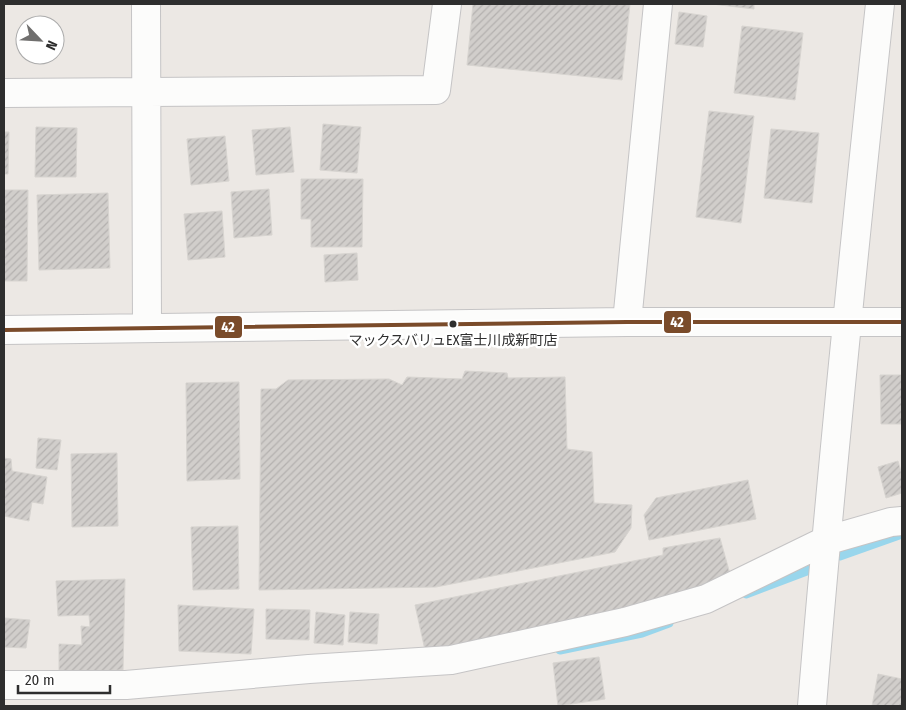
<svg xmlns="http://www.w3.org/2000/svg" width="906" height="710" viewBox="0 0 906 710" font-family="'Fira Sans Condensed','Noto Sans JP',sans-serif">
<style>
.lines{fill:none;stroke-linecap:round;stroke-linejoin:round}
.stream{stroke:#99d6ec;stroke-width:9}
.building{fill:url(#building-hatch);stroke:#d7d4d0}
.minor-casing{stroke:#c5c4c5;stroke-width:30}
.minor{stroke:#fcfcfb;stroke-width:28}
.bus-1-casing{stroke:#fff;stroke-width:8}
.bus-1{stroke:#7a4b2a;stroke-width:4}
.bus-dot{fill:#2e2e2e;stroke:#fff;stroke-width:2}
.labels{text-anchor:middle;stroke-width:5;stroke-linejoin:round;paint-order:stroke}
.bus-label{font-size:14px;fill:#2e2e2e;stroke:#fff}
.line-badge{stroke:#fff;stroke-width:2}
.badge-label{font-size:14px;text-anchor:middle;font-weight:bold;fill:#fff}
</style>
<defs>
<pattern id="building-hatch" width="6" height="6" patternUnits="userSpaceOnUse" patternTransform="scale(1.25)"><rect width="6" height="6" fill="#d1cecb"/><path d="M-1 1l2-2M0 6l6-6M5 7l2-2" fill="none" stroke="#b4b1af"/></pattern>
</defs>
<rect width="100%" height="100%" fill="#ece8e4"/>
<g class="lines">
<path class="stream" d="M840,556L902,534
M746,594L812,569
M560,650L642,633L669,623"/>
</g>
<path class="building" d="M473,4H630L622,80L467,65Z
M712,4H754V9Z
M679,12L707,16L703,47L675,44Z
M742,26L803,33L795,100L734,93Z
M709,111L754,116L741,223L696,217Z
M323,124L361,127L357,173L320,170Z
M36,127L77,128L76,177H35Z
M290,127L294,172L256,175L252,130Z
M771,129L819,133L812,203L764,198Z
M4,132H9L8,174H4Z
M225,136L229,181L191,185L187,139Z
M301,179H363L362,247H311V219H301Z
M269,189L272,235L234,238L231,192Z
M4,190H28L27,281H4Z
M108,193L110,268L39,270L37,195Z
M222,211L225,257L188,260L184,214Z
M357,253L358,280L325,282L324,255Z
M465,371L507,373L508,378L565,377L567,449L592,452L594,503L632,505L631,528L615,552L436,587L259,590L261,389H276L288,380L389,379L402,385L407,377L462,379Z
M880,375H902V424H881Z
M239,382L240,479L187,481L186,383Z
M38,438L61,440L57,470L36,468Z
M117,453L118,526L72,527L71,454Z
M4,458L11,459L12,471L47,477L43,504L32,502L29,521L4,516Z
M898,461L902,475V493L886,498L878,467Z
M748,480L756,519L649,540L644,515L656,498Z
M238,526L239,589L193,590L191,527Z
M720,538L730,574L660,606L425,650L415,605L663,555V548Z
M125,579L123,670L59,672V644L82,645L81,626L90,627L89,615L58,616L56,581Z
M178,605L254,609L251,654L179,651Z
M266,609L310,610L309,640L266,639Z
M316,612L345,615L343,645L314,643Z
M350,612L379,614L377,644L348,642Z
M4,618L30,620L26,648L4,647Z
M599,657L605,699L558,706L553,663Z
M878,674L902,679V706H872Z"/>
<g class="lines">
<defs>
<path id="minor" d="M146,4L147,328
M4,93L436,90L447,4
M627,322L658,4
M4,330L627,322H902
M4,685H126L309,669L451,660L625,622L706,599L825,541L891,522L902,521
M812,706C831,472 855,238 880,4"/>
</defs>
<use href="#minor" class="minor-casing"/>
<use href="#minor" class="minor"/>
<defs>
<path id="bus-1" d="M4,330L627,322H902"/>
</defs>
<use href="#bus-1" class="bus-1-casing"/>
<use href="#bus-1" class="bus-1"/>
</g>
<circle class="bus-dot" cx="453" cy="324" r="4.5"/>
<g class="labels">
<g class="bus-label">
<text x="453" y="345">マックスバリュEX富士川成新町店</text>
</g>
</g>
<g class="line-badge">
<rect x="663" y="310" width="29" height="24" rx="5" fill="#7a4b2a"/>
<rect x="214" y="315" width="29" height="24" rx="5" fill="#7a4b2a"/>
</g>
<g class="badge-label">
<text x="677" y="327">42</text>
<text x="228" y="332">42</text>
</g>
<rect width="906" height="710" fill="none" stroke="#2e2e2e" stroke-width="10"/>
<g transform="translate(40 40) rotate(115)"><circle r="24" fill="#ffffff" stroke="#ababab"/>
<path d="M0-4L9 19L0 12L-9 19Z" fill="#706f6e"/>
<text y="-8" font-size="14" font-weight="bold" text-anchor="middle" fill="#2e2e2e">N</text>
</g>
<path d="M18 685v8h92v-8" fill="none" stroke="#2e2e2e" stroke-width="2.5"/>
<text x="25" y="685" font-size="15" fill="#2e2e2e" stroke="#ffffff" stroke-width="4" paint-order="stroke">20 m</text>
</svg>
